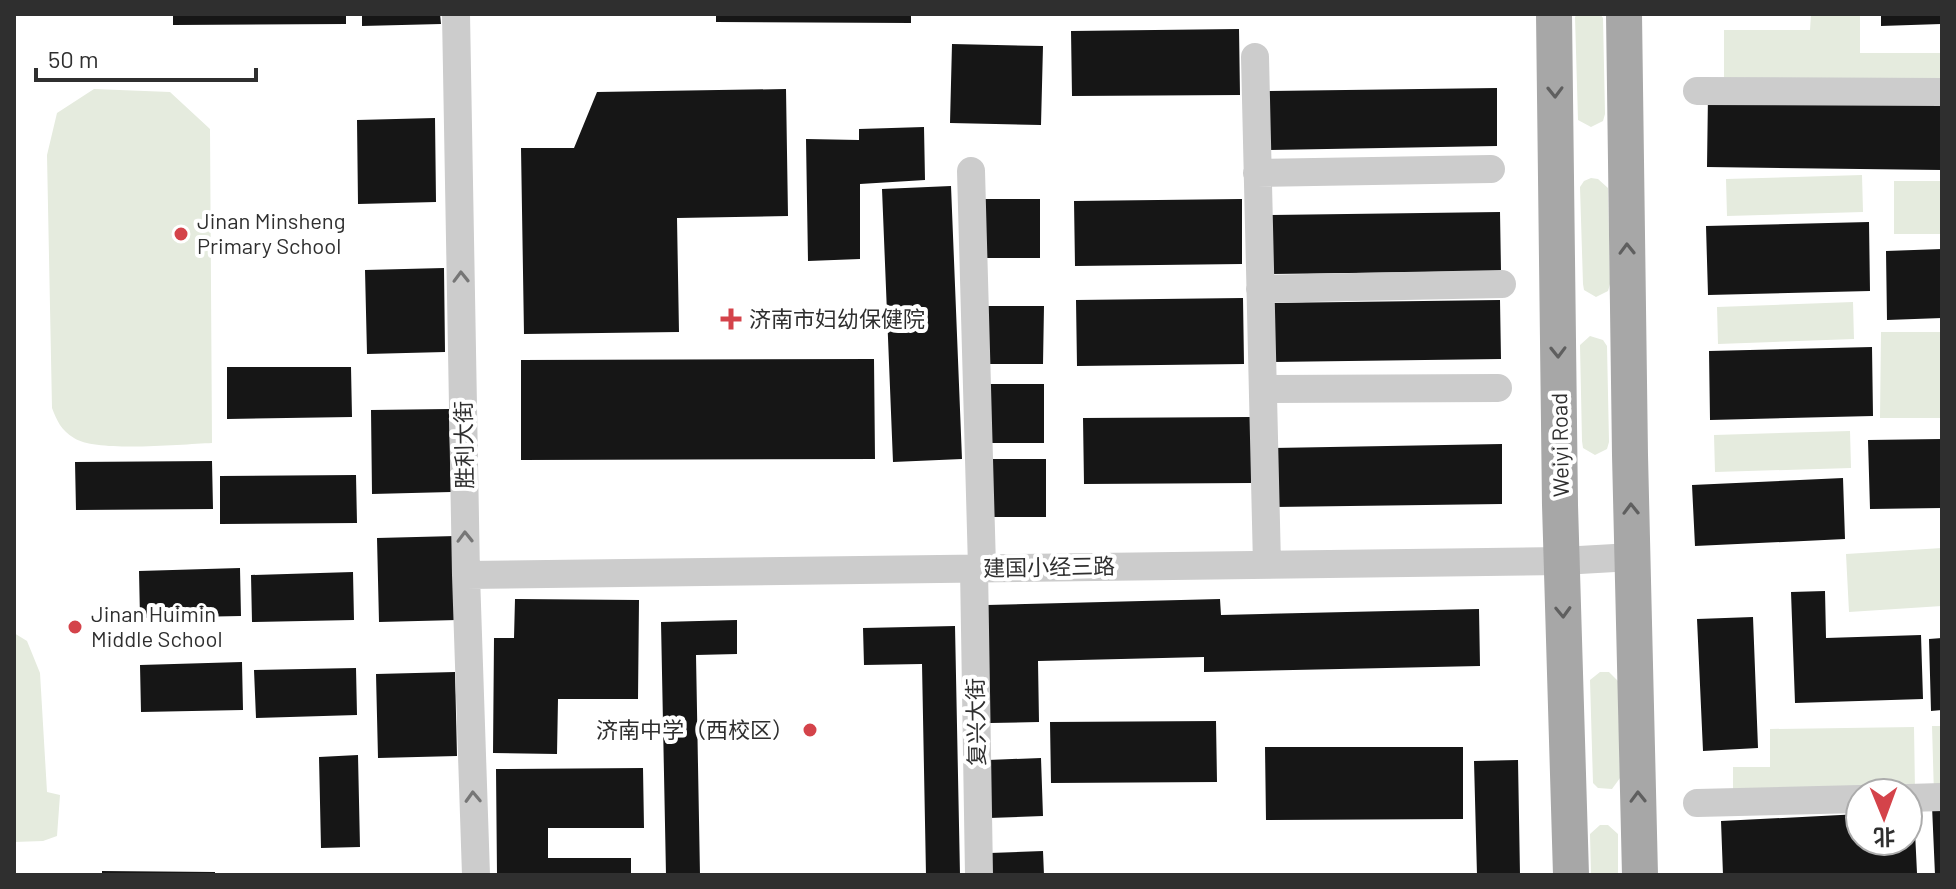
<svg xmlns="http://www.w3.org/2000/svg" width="1956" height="889" viewBox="0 0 1956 889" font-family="Barlow,'Noto Sans SC',sans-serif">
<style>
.green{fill:#e5ebde}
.building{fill:#161616}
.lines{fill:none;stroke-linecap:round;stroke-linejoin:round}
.minor{stroke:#ccc;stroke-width:28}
.major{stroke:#a7a7a7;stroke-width:36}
.oneway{stroke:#5f5f5f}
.oneway2{stroke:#767676}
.poi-dot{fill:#d4434a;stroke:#fff;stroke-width:3}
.labels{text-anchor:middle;stroke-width:8;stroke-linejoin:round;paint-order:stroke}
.poi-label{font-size:22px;fill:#2f2f2f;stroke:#fff;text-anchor:start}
.street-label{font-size:22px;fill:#2f2f2f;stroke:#fff}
</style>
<rect width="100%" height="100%" fill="#fff"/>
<path class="green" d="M1577,14H1600L1603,18L1605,114L1603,121L1591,127L1578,120L1575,17Z
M1811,14H1860V53H1942V85L1724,87V30H1810Z
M94,89L170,92L210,129L212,443C182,444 97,453 74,438C61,430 57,421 52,408L47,155L57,113Z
M1862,175L1863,212L1727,216L1726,179Z
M1591,178L1598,179L1608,188L1610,284L1608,291L1596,297L1584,290L1583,284L1580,187L1584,181Z
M1894,181H1942V234H1894Z
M1853,302L1854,339L1718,344L1717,307Z
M1881,332H1942V418H1880Z
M1590,336L1603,340L1607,346L1609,442L1607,449L1595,455L1583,448L1582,441L1580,345Z
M1850,431L1851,468L1715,472L1714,435Z
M1942,548V606L1849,612L1846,554Z
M14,633L27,641L40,673L47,792L60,795L57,836L43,841L14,842Z
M1600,672H1609L1618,681L1620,778L1612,789L1598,788L1593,783L1590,680Z
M1932,726H1942V795H1934Z
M1914,727L1915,791L1733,793V767H1770V729Z
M1600,825H1608L1618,834V875H1591L1590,834Z"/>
<path class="building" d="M173,14H346V24L173,25Z
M362,14H440L441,24L362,26Z
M716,14H911V23L716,22Z
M1881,14H1941V24L1881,26Z
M1239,29L1240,95L1072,96L1071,31Z
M952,44L1043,46L1041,125L950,123Z
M1497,88V146L1269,150L1268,91Z
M786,89L788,216L677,218L679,332L524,334L521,148H574L597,92Z
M1708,94L1942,97V170L1707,167Z
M435,118L436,202L358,204L357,120Z
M924,127L925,180L860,184V259L808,261L806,139L859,140V129Z
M951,186L962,459L893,462L882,189Z
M980,199H1040V258H980Z
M1242,199V264L1075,266L1074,201Z
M1500,212L1501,271L1272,274L1271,215Z
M1869,222L1870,291L1708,295L1706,226Z
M1942,249V318L1887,320L1886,251Z
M444,268L445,352L367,354L365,270Z
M1243,298L1244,364L1077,366L1076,300Z
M1500,300L1501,359L1272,362L1271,303Z
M984,306H1044L1043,364H984Z
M1872,347L1873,416L1710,420L1709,351Z
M874,359L875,459L521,460V360Z
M227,367H351L352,417L227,419Z
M984,384H1044V443H984Z
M449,409L451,492L372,494L371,410Z
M1251,417V483L1084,484L1083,418Z
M1942,439V508L1870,509L1868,440Z
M1502,444V504L1274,507L1273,448Z
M986,459H1046V517H986Z
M212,461L213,509L76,510L75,462Z
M356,475L357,523L220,524V476Z
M1843,478L1845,539L1695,546L1692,485Z
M456,536L457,620L379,622L377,538Z
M240,568L241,616L140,618L139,571Z
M353,572L354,620L252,622L251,575Z
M1825,591L1826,638L1921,635L1923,699L1795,703L1791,592Z
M515,599L639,600L638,699H558L557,754L493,753L494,638H514Z
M1220,599L1221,615L1479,609L1480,666L1204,672V657L1038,661L1039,722L990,723L987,605Z
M1753,617L1758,748L1703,751L1697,619Z
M737,620V654L696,655L700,875H666L661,622Z
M955,626L960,875H926L922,664L864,665L863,628Z
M1942,638V710L1931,711L1929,639Z
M242,662L243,710L141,712L140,665Z
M356,668L357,715L256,718L254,670Z
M455,672L457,756L378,758L376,674Z
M1216,721L1217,782L1051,783L1050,722Z
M1265,747H1463V819L1266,820Z
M358,755L360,847L321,848L319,757Z
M1041,758L1043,816L989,818L988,760Z
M1518,760L1520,875H1477L1474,761Z
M643,768L644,828H548V858H631V875H497L496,769Z
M1942,805V875H1935L1932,806Z
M1908,811H1914L1917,873L1723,875L1721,821L1860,814V841H1908Z
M1043,851L1044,875H991L990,853Z
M102,871L215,872V875H102Z"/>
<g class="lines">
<path class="minor" d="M456,14L466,575L476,875
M1255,57L1267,565
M1697,91L1942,92
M971,171L982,567
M1257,173L1491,169
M1260,289L1502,284
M1263,389L1498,388
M974,568L979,875
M466,575L1562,561L1632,557
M1908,798L1942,797
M1697,803L1860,799"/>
<path class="major" d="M1554,14L1560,505L1571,875
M1624,14L1630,455L1640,875"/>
</g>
<defs><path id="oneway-chevron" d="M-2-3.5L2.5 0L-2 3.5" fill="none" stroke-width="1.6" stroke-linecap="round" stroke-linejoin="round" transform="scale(2)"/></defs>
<g class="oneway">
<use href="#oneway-chevron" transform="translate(1555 92) rotate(89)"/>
<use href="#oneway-chevron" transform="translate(1627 249) rotate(-91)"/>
<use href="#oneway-chevron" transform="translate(1558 352) rotate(89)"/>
<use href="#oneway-chevron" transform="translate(1631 509) rotate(-91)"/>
<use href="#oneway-chevron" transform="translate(1563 612) rotate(88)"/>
<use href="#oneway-chevron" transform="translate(1638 797) rotate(-91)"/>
</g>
<g class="oneway2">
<use href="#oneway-chevron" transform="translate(461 277) rotate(-91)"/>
<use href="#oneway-chevron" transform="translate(465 537) rotate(-91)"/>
<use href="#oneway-chevron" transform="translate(473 797) rotate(-92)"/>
</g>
<g class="poi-dot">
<circle cx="181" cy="234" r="8"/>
<path d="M727 307h8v8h8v8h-8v8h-8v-8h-8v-8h8z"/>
<circle cx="75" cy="627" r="8"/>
<circle cx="810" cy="730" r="8"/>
</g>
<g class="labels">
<g class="poi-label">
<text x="197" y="229">Jinan Minsheng<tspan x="197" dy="25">Primary School</tspan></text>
<text x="749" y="327">济南市妇幼保健院</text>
<text x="91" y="622">Jinan Huimin<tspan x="91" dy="25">Middle School</tspan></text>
<text x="794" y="738" text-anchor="end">济南中学（西校区）</text>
</g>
<g class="street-label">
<text transform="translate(464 445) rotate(-91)" y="8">胜利大街</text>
<text transform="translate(1560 445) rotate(-91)" y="8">Weiyi Road</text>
<text transform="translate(1049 567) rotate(-1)" y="8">建国小经三路</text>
<text transform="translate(976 722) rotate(-91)" y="8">复兴大街</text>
</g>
</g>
<rect width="1956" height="889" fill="none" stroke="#2f2f2f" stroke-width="32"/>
<g transform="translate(1884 817) rotate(179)"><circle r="38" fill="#ffffff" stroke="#acacac" stroke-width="2"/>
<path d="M0-6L14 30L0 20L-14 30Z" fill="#d4434a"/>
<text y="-12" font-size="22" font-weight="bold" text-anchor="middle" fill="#2f2f2f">北</text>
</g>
<path d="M36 68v12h220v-12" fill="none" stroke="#2f2f2f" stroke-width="4"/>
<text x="48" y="68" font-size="24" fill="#2f2f2f" stroke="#ffffff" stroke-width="6" paint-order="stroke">50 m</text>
</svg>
